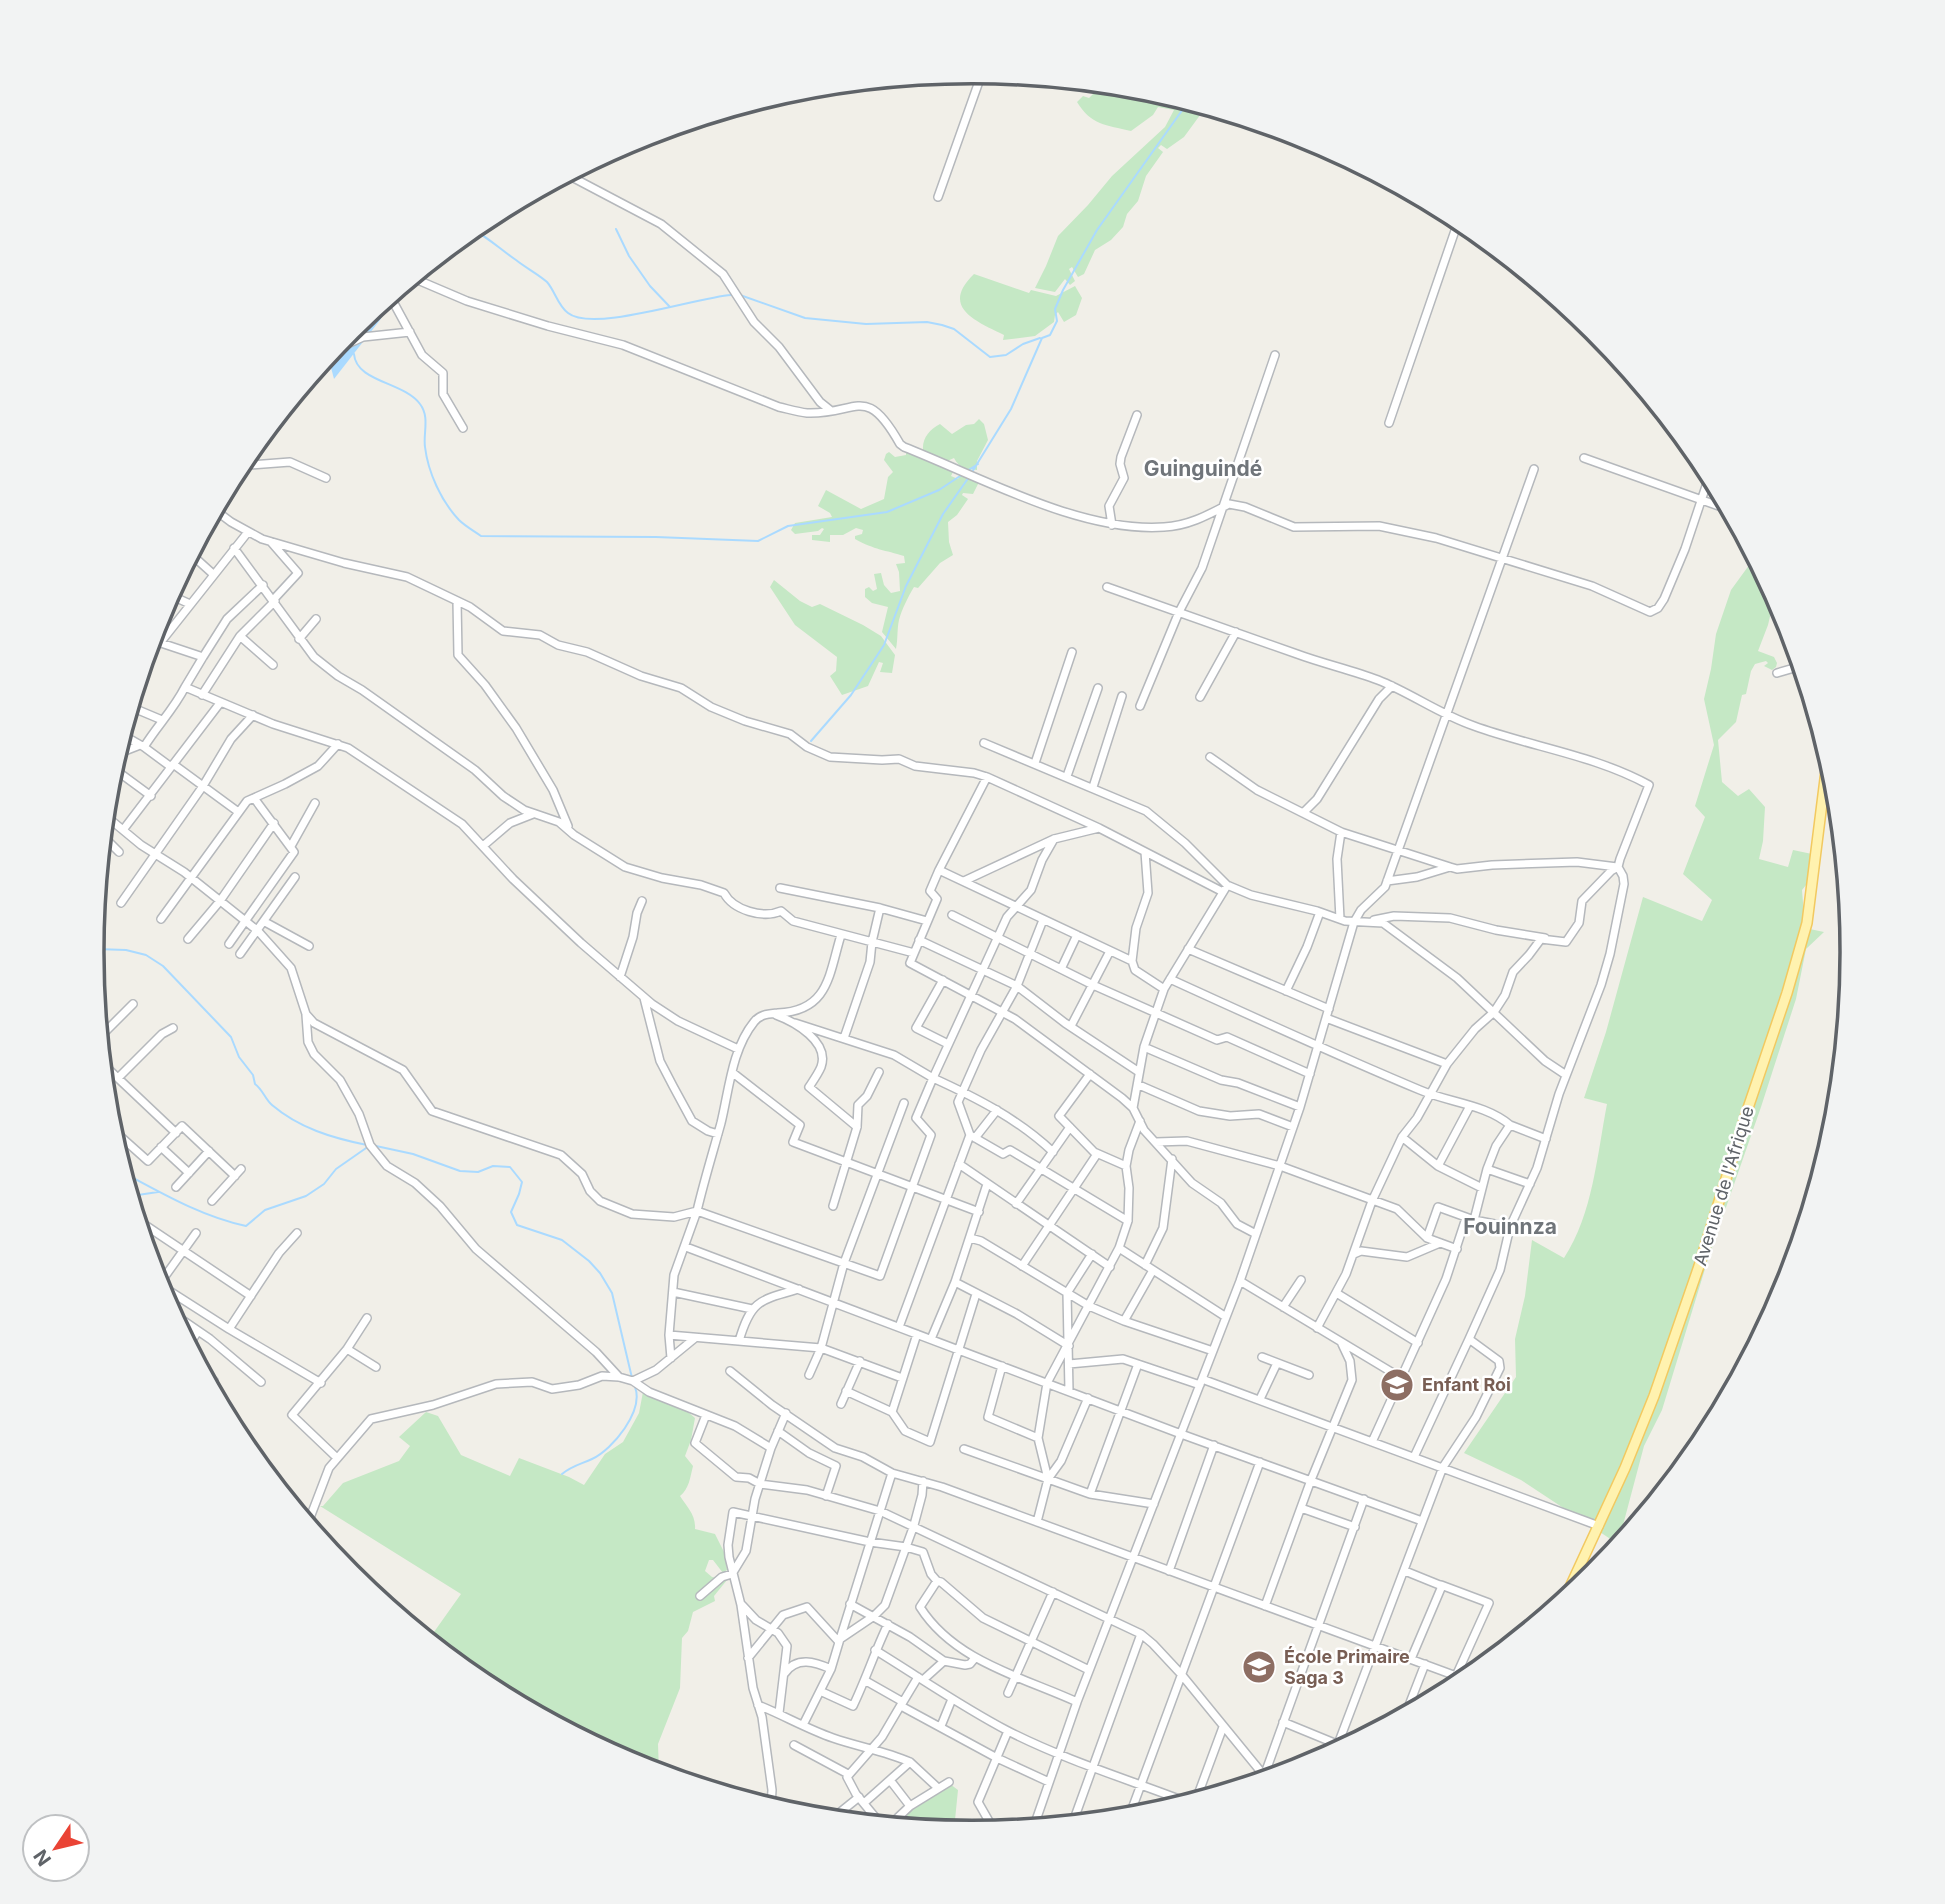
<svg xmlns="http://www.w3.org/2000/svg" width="1945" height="1904" viewBox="0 0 1945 1904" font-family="Inter,sans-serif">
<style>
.green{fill:#c5e8c5}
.water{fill:#aadaff}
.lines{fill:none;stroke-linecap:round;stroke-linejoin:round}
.stream{stroke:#aadaff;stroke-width:2}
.minor-casing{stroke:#b5b8bc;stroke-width:10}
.major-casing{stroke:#f2c960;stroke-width:12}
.minor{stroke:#fff;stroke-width:7}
.major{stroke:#fff2af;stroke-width:9}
.labels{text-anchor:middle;stroke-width:5;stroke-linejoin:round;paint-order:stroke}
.street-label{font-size:18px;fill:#5f6368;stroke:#fff}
.education-label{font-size:18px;font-weight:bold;fill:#785e54;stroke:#fff;text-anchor:start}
.quarter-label{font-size:21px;font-weight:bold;fill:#70757a;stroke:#fff}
.rim{fill:none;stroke:#5f6368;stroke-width:3.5}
</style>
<rect width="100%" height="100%" fill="#f1efe8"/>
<path class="green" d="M1093,84L1145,89L1206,107L1184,137L1167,149L1161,145L1158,148L1163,152L1146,176L1138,201L1127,214L1123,227L1111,240L1095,250L1084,274L1078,277L1072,267L1069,269L1075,281L1070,285L1065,279L1055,292L1035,288L1046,266L1058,236L1088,205L1112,176L1165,127L1174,110L1158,107L1153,115L1131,131C1106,125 1091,125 1077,102L1083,96L1089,98L1094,93L1090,87Z
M974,274L1029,293L1031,290L1056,296L1075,286L1082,298L1076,315L1064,322L1058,312L1055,315L1054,322L1035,336L1003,340L1004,335C975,321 940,307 974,274Z
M979,419L984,424L988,440L977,461V470C966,469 960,469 954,458L945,462L925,453L923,450C922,438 930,429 940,424L952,434L966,425L974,424Z
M906,451L954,470L951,476L958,479L961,473L979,482L973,494L963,493L962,495L968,499L957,515L948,522L949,542L953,555L940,563L918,588L914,587C908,597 902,609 899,620C897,628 898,639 896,649L882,632L888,607L872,603L865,597V589L869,587L873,591L877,589L874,574L881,573L884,585L891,593L900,591L899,572L896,564L905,563L904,556C885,550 875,550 855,539V536L862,534L863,530L856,528L843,535H830V542L812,540V535H820L824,529L822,528L818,531L795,534L791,530L795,523L832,517L830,513L818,506L826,490L861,509L884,499L888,477L893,472L884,460L886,454L889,452L895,457L906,455Z
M1755,557L1775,595L1768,625L1758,651L1774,657L1777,663L1776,667L1772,670L1764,666L1768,663L1766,661L1755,664L1751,671L1746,694L1742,695L1736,722L1718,740L1722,782L1738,796L1749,789L1765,807L1763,841L1759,859L1788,867L1793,850L1812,854L1820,868L1802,890L1805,928L1824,932L1806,949L1796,999L1761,1107L1708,1259L1662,1410L1644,1446L1618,1544L1521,1480L1464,1453L1516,1377L1515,1339L1525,1296L1532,1240L1564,1258C1593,1214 1597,1155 1607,1104L1584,1098L1606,1032L1643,897L1702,921L1712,900L1683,874L1705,817L1695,806L1714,745L1704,699L1711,669L1716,634L1731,590Z
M774,580L800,601L812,607L820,604L863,625L881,636L895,655L892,673L880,672L883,663L879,662L868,686L842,695L830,676L836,671L837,657L795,625L770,587Z
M643,1392C660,1397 683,1406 695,1418L691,1440L685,1456L693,1466C690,1478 689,1489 680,1496C687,1507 696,1515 695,1529L715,1534L725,1554L727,1570L723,1573L713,1560H709L705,1571L712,1577L727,1580L714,1596L715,1601L693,1612L688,1631L682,1638L680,1688L658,1744L659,1772L635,1765L483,1684L429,1639L461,1594L320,1506H323L343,1483L399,1461L410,1446L399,1437L426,1412L438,1416L461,1455L510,1476L519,1458L569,1477L584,1485L605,1454L623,1442L639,1413Z
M950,1784L958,1790L954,1830L896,1825L907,1813Z"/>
<path class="water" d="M385,301L386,310L380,320L334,379L328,356L350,329Z"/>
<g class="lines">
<path class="stream" d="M472,229C489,238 501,250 516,260C526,268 538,274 547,282C555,291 558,306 568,313C593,333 698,297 731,295
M616,229L629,256L650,286L670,307
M740,295L805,318L866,324L927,322L942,325L954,329L990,357L1006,355L1023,344L1040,338
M354,354C356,382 404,382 420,404C430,417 423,433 425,447C428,472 441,501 459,520C465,526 474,531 481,536L656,537L758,541L788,526L887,512L939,490L963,474
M967,471L978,464
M972,472L1011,409L1042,338L1050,335L1057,321L1055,309L1063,290L1097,230L1188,102
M811,741L851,695L884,645L906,586L943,514L969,477
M93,956L96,949L126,950L146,955L163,966L231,1037L239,1057L253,1075L255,1084C263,1090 265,1099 272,1105C299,1128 332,1138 367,1145
M376,1146L413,1154L460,1171L478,1172L493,1166L510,1167L522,1182L519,1194L511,1212L517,1225L562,1240L589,1261L600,1273L612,1293L632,1378
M124,1173C163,1194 203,1217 246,1226L265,1210L306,1196L324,1184L336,1169L369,1146
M131,1196L158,1192
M562,1474C571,1466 581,1464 592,1459C613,1449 644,1411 635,1387"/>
<defs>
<path id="minor" d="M1310,146L1347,159
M568,175L661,224L723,274L754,322L779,347L820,402L830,410
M938,197L982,73
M413,278L467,301L548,326L623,345L779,407C788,409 798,412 807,413C858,415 865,382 900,444L904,447C981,477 1081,533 1164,527C1188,526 1208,515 1229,504L1245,507L1294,527L1379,526L1436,538L1592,586L1650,612L1658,608L1664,599L1685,549L1710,474
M390,296L422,355L443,373V394L463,428
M332,351L363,337L410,332
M1389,423L1459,219
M1584,458L1730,510
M235,473L250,465L290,462L326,478
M215,510L231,522L262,539L344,563L407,577L470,607L503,631L540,635L558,645L587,652L641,676L681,688L711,707L745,721L790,734L807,747L830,757L882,760L899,759L915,766L974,773L987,777L1099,828L1223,892
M1112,525L1109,506L1124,478L1120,464L1121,457L1137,415
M271,542L298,573L274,599
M234,548L314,657L338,676L362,690L475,770L503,796L524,810L559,822L574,835L625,867L662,878L701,885L724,893C733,910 763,919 781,911L793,921L914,953
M192,555L213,574
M1107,587C1171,609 1234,632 1297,654C1324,664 1352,670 1378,680C1411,693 1439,714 1474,726C1532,747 1594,755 1649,785L1620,859L1618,867L1623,876L1624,884L1610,954L1601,985L1559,1094L1537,1168L1510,1227L1500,1270L1469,1339L1499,1361L1500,1368L1476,1417L1443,1467L1335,1752
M170,595L190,604
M457,601L458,655L485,685L516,728L553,790L568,826
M240,636L273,665
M299,639L316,619
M152,640L203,657L185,687
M160,643L248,532
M203,657L227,619L263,585
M1777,673L1801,666
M202,695L240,636L275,601
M1200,697L1236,632
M1140,706L1179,612L1202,568L1275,355
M131,707L162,720
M123,735L144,747L171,767
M984,743L1146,811L1185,843L1227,885L1251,895L1317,911L1345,921L1383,923L1457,978L1545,1061L1566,1075
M144,747C157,726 174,709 185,687L273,724L348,748L462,824L513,879L581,943L652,1004L678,1021L738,1049
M117,754L140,745
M1210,757L1257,790L1341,832L1450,867
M1035,763L1072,652
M173,764L237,811
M113,768L151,796
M1067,776L1098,688
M987,777L939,870L930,891L937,899L910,963L1015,1019L1122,1098L1133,1108L1144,1130L1192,1183L1221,1203L1237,1224L1256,1234
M1093,787L1122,696
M1303,813L1317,799L1379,699L1392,686
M106,816L141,845L184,872L258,931L291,968L306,1014L314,1023L403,1070L432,1111L561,1155L582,1174L590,1191L600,1201L632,1214L674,1217L697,1211
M123,830L220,703
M104,837L119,852
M291,846L315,803
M483,846L510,823L533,814
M1145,852L1148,893L1136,928L1132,961L1135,970L1164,989
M939,870L1132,961
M964,881L1054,839L1099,828
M1387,881L1417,877L1450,867L1457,869L1492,865L1577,862L1617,867
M780,888L880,908L927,921
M121,903L203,786L231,739L253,715
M952,915L1093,985L1217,1040L1227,1037L1310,1074
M161,919L247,801L285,784L318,766L338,744
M1340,919L1337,859L1341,832
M1374,920L1394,916L1450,918L1496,930L1545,938
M265,922L309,946
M188,939L220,901L274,823
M919,940L1017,986L1065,1023L1139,1072
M229,944L294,852L254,798
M1188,949L1329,1009
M240,954L295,877
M1061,969L1077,935
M620,977L633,937L637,913L642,901
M1170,979C1253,1017 1336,1055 1420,1090C1450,1103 1485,1104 1510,1125L1496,1146L1487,1169L1530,1184
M943,980L916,1028L948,1044
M1286,991L1307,947L1320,912
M644,998L660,1061L673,1086L692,1121L708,1131L718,1134
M306,1015L308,1042L314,1054L340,1080L359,1114L370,1145L387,1166L415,1183L440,1206L476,1249L596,1352L619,1377
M776,1015C795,1022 830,1042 821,1067C818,1074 813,1081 809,1087L857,1127
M1326,1018L1447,1064
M795,1023L894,1055L933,1078L916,1118L931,1135L880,1276L697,1211C704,1181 713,1152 721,1123C729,1090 732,1049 754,1022C760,1014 769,1014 778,1013C829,1011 829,974 841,935
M1071,1026L1110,951
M101,1036L133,1004
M844,1038L870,962L872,942L880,908
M1144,1047L1221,1080L1238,1083L1300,1107
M103,1064L176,1133
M733,1073L800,1125L793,1142L979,1212
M1090,1074L1059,1116L1094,1152L1126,1166
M118,1078L162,1034L173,1028
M1139,1085L1199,1111L1230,1116L1259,1114L1293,1127
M1133,1108L1144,1047L1164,989L1225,889
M1510,1125L1546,1139
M111,1128L148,1161L182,1126L235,1176
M970,1135L1003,1154L1010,1150L1128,1221
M1402,1137L1438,1166L1482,1188
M975,1138L997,1110
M1156,1142L1187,1141L1280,1166L1397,1209L1427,1238L1457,1249
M161,1147L189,1173
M1053,1152C1018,1119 977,1098 933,1078L1007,917L1031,890L1042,860L1054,839
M959,1164L1110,1267
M1438,1166L1470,1106
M176,1187L209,1151
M212,1201L241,1169
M1016,1204L1070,1127
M833,1206L857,1127L858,1105L867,1096L879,1072
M1474,1220L1487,1169
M139,1221L251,1296
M970,1238L981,1241L1089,1306L1124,1321L1213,1351
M1427,1238L1438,1207L1474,1220L1510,1227
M686,1247L1181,1434L1422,1521
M1119,1248L1226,1317
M1354,1254L1361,1251L1407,1257L1440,1243
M1145,1265L1163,1228L1172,1159
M1022,1266L1097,1154
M1240,1281L1403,1379
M955,1282L1017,1314L1069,1346
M157,1283L229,1329L321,1383
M158,1286L196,1233
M673,1292L752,1309
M1338,1294L1418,1343
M1283,1307L1301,1280
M172,1313L210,1339L261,1382
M1124,1321L1153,1270
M899,1327L970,1135L958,1102L981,1050L1017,986L1043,920
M1317,1328L1346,1274L1372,1201L1402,1137L1417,1118L1447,1064L1475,1029L1494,1012L1505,995L1513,972L1529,955L1541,939L1566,942L1579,923L1582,901L1611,871L1618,867
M229,1329L279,1253L297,1233
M917,1334L892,1412L905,1431L930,1442L976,1294
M669,1335L821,1348L902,1378
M931,1339L955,1282L987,1184
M739,1341C751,1300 760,1300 799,1289
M189,1345L198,1331
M347,1349L376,1367
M1262,1357L1309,1375
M671,1358L669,1335L674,1275L697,1211
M1069,1364L1123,1359L1200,1385
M1002,1366L988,1417L1038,1438
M730,1371L772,1405L835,1448L863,1457L892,1473L942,1487L1467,1680
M205,1375L214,1381L212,1387
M809,1375L821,1348L844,1263L904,1103
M1202,1379L1599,1526
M633,1381L656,1370L695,1338
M846,1391L892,1412
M1069,1391L1067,1293L1092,1254
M1260,1399L1277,1363
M841,1404L860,1361
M706,1415L695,1443L736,1477L749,1478L760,1484L807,1490L880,1511L1141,1634L1153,1644L1181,1674L1266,1778
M778,1431L809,1453L836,1466L826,1496
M1372,1442L1446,1279L1466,1218
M964,1449L1090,1494L1154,1504
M336,1457L292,1415L347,1349L367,1318
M1414,1457L1469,1339
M1048,1479L1061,1461L1088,1398
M1090,1494L1138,1364
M1301,1508L1355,1527
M1037,1522L1048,1479L1038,1438L1047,1383L1119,1248L1128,1221L1129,1188L1126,1166L1129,1150L1140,1121
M308,1523L329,1468L371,1419L433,1405L496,1384L532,1382L552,1389L579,1385L602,1376L619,1377L633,1381L649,1392L735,1426L771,1448
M1169,1571L1214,1445
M1405,1571L1442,1586L1411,1659
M1441,1585L1489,1603L1456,1676
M700,1596L722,1577L732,1574L746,1551L755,1499L771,1448L786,1413
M850,1604L910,1637L944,1661L965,1665L970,1664L975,1658
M742,1605L756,1620L778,1633L787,1646L779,1713
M1265,1606L1311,1480L1352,1380L1350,1361L1342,1344
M840,1639L892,1473
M875,1650C919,1677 962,1707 1008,1731C1065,1760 1127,1779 1187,1802
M748,1658L783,1615L807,1607L839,1642
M785,1673C797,1656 815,1662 831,1669
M923,1680L944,1661
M866,1681L903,1702L918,1677
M820,1691L831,1669L840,1639L874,1616L885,1605L914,1525L922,1495L923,1481
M1008,1693L1053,1592
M1077,1702C1022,1677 954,1661 920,1607L937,1581L941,1582L983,1618L1089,1670
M758,1705C783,1715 807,1729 833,1738C859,1747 885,1751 910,1762
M901,1706L997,1758L1049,1782
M1406,1713L1425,1664
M1283,1722L1344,1747
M803,1725L820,1691L853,1706C866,1679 875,1651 888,1624
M941,1726L952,1699
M794,1745L848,1774
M1263,1779L1364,1499
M890,1780L910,1806
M1196,1800L1223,1727
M864,1803L910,1762L938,1788
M771,1806L772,1790L762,1717L753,1688L741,1605L729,1557L728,1545L733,1512L870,1542L906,1547L923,1552L931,1574L937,1581
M1129,1817L1260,1462
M833,1818L859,1797
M1073,1822L1141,1634
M880,1823L856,1794L847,1777L882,1737L902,1703
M891,1824L910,1806L949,1782
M1034,1826L1077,1702L1240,1281L1300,1107L1354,922L1361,910L1385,887L1534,469
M994,1830L978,1802L1008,1731"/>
<path id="major" d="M1564,1600L1625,1468L1654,1396L1699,1266L1747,1111L1787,993L1807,923L1828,755"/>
</defs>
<use href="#minor" class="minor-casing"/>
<use href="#major" class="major-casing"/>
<use href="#minor" class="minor"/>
<use href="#major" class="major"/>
</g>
<defs>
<symbol id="school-disc" viewBox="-11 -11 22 22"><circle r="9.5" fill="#8d6e63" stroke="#fff"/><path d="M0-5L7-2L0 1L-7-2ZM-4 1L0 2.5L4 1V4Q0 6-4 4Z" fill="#fff"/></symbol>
</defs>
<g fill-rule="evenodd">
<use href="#school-disc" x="1378" y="1366" width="38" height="38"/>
<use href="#school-disc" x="1240" y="1648" width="38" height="38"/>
</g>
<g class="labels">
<g class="street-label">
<text transform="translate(1724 1186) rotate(-73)" y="6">Avenue de l'Afrique</text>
</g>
<g class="education-label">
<text x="1422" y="1391">Enfant Roi</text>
<text x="1284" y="1663">École Primaire<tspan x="1284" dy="21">Saga 3</tspan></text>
</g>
<g class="quarter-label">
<text x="1203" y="476">Guinguindé</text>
<text x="1510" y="1234">Fouinnza</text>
</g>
</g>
<path d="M0 0H1945V1904H0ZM104 952a868 868 0 1 1 1736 0a868 868 0 1 1-1736 0Z" fill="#f2f3f3" fill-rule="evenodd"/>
<path class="rim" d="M104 952a868 868 0 1 1 1736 0a868 868 0 1 1-1736 0Z"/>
<g transform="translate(56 1848) rotate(235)"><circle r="33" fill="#ffffff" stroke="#bfc1c3" stroke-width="2"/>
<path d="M0-5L12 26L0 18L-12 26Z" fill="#ea4335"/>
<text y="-10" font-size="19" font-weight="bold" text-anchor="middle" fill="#5f6368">N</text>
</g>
</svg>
